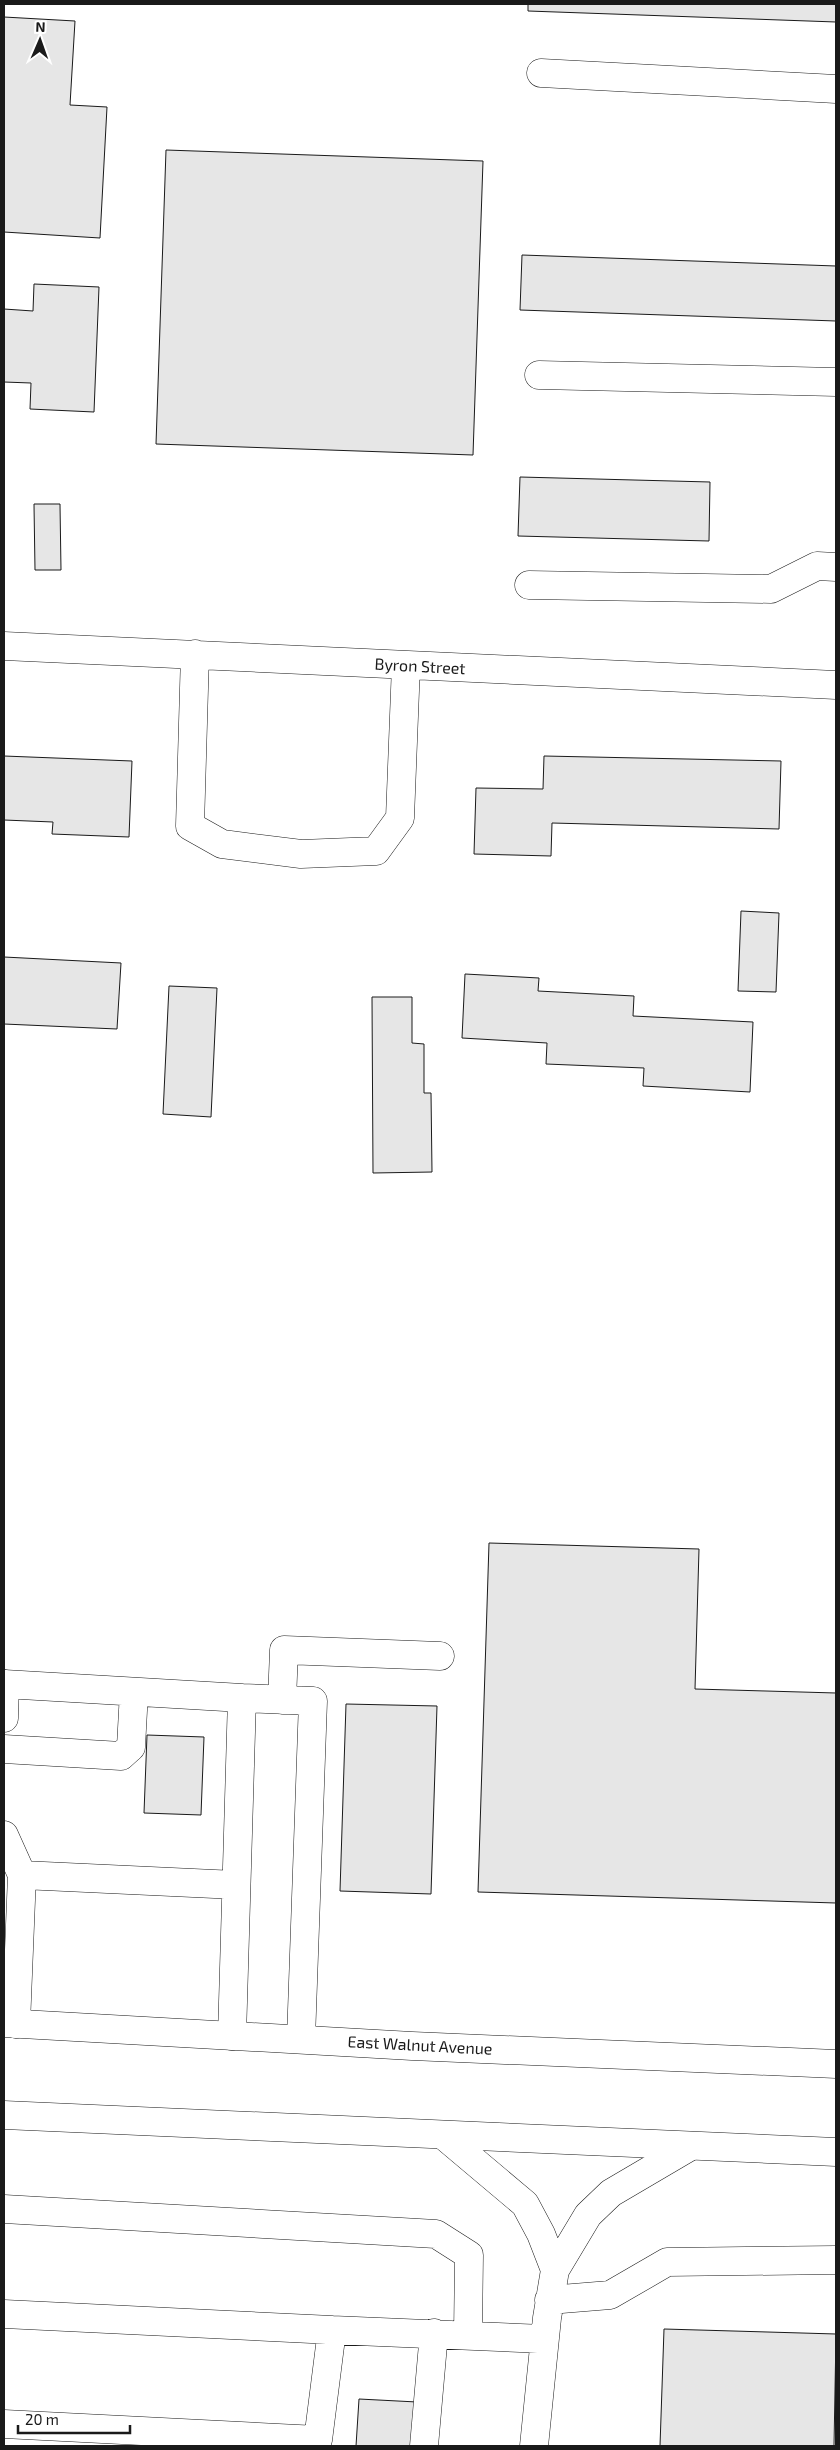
<svg xmlns="http://www.w3.org/2000/svg" width="840" height="2450" viewBox="0 0 840 2450" font-family="'Exo 2',sans-serif">
<style>
.building{fill:#e6e6e6;stroke:#1a1a1a}
.lines{fill:none;stroke-linecap:round;stroke-linejoin:round}
.minor-casing{stroke:#1a1a1a;stroke-width:29}
.major-casing{stroke:#1a1a1a;stroke-width:29}
.minor{stroke:#fff;stroke-width:28}
.major{stroke:#fff;stroke-width:28}
.labels{text-anchor:middle;stroke-width:4;stroke-linejoin:round;paint-order:stroke}
.street-label{font-size:16px;fill:#1a1a1a;stroke:#fff}
</style>
<rect width="100%" height="100%" fill="#fff"/>
<path class="building" d="M528,4H836V22L528,11Z
M4,17L75,21L70,105L107,107L100,238L4,232Z
M166,150L483,161L473,455L156,444Z
M522,255L836,266V321L520,310Z
M34,284L99,287L94,412L30,409L31,383L4,382V309L33,311Z
M520,477L710,482L709,541L518,536Z
M34,504H60L61,570H35Z
M4,756L132,761L129,837L52,834L53,822L4,820Z
M544,756L781,761L779,829L552,823L551,856L474,854L476,788L543,789Z
M741,911L779,913L776,992L738,991Z
M4,957L121,963L117,1029L4,1024Z
M465,974L539,978L538,991L634,996L633,1016L753,1022L750,1092L643,1086L644,1068L546,1064L547,1043L462,1038Z
M169,986L217,988L211,1117L163,1114Z
M372,997H412V1043L424,1044V1093H431L432,1172L373,1173Z
M489,1543L699,1549L695,1689L836,1693V1903L478,1892Z
M346,1704L437,1706L431,1894L340,1891Z
M147,1735L204,1737L201,1815L144,1813Z
M664,2329L836,2334L834,2446H660Z
M359,2399L417,2402L415,2446H356Z"/>
<g class="lines">
<defs>
<path id="minor" d="M541,73L836,89
M539,375L836,382
M529,585L771,589L817,566L836,567
M4,646L836,685
M195,654L190,826L222,844L301,854L376,851L400,818L406,665
M4,1684L242,1698L232,2036
M242,1698L313,1701L301,2039
M282,1700L284,1650L440,1656
M4,1718L5,1684
M4,1749L121,1756L131,1747L134,1692
M4,1835L22,1875
M16,2024L22,1875L236,1885
M443,2135L525,2204L541,2234L555,2270
M4,2209L436,2234L469,2255L468,2334
M549,2300L610,2295L667,2262L836,2260
M4,2314L332,2330
M4,2424L318,2440L332,2330L544,2339
M424,2446L434,2333
M534,2446L547,2318L555,2270L588,2215L611,2193L691,2146"/>
<path id="major" d="M4,2023L412,2046L836,2064
M4,2115L836,2152"/>
</defs>
<use href="#minor" class="minor-casing"/>
<use href="#major" class="major-casing"/>
<use href="#minor" class="minor"/>
<use href="#major" class="major"/>
</g>
<g class="labels">
<g class="street-label">
<text transform="translate(420 666) rotate(3)" y="6">Byron Street</text>
<text transform="translate(420 2045) rotate(3)" y="6">East Walnut Avenue</text>
</g>
</g>
<rect width="840" height="2450" fill="none" stroke="#1a1a1a" stroke-width="10"/>
<g transform="translate(40 40) rotate(2)" stroke="#ffffff" stroke-width="4" paint-order="stroke">
<path d="M0-4L9 19L0 12L-9 19Z" fill="#1a1a1a"/>
<text y="-8" font-size="14" font-weight="bold" text-anchor="middle" fill="#1a1a1a">N</text>
</g>
<path d="M18 2425v8h112v-8" fill="none" stroke="#1a1a1a" stroke-width="2.5"/>
<text x="25" y="2425" font-size="15" fill="#1a1a1a" stroke="#ffffff" stroke-width="4" paint-order="stroke">20 m</text>
</svg>
